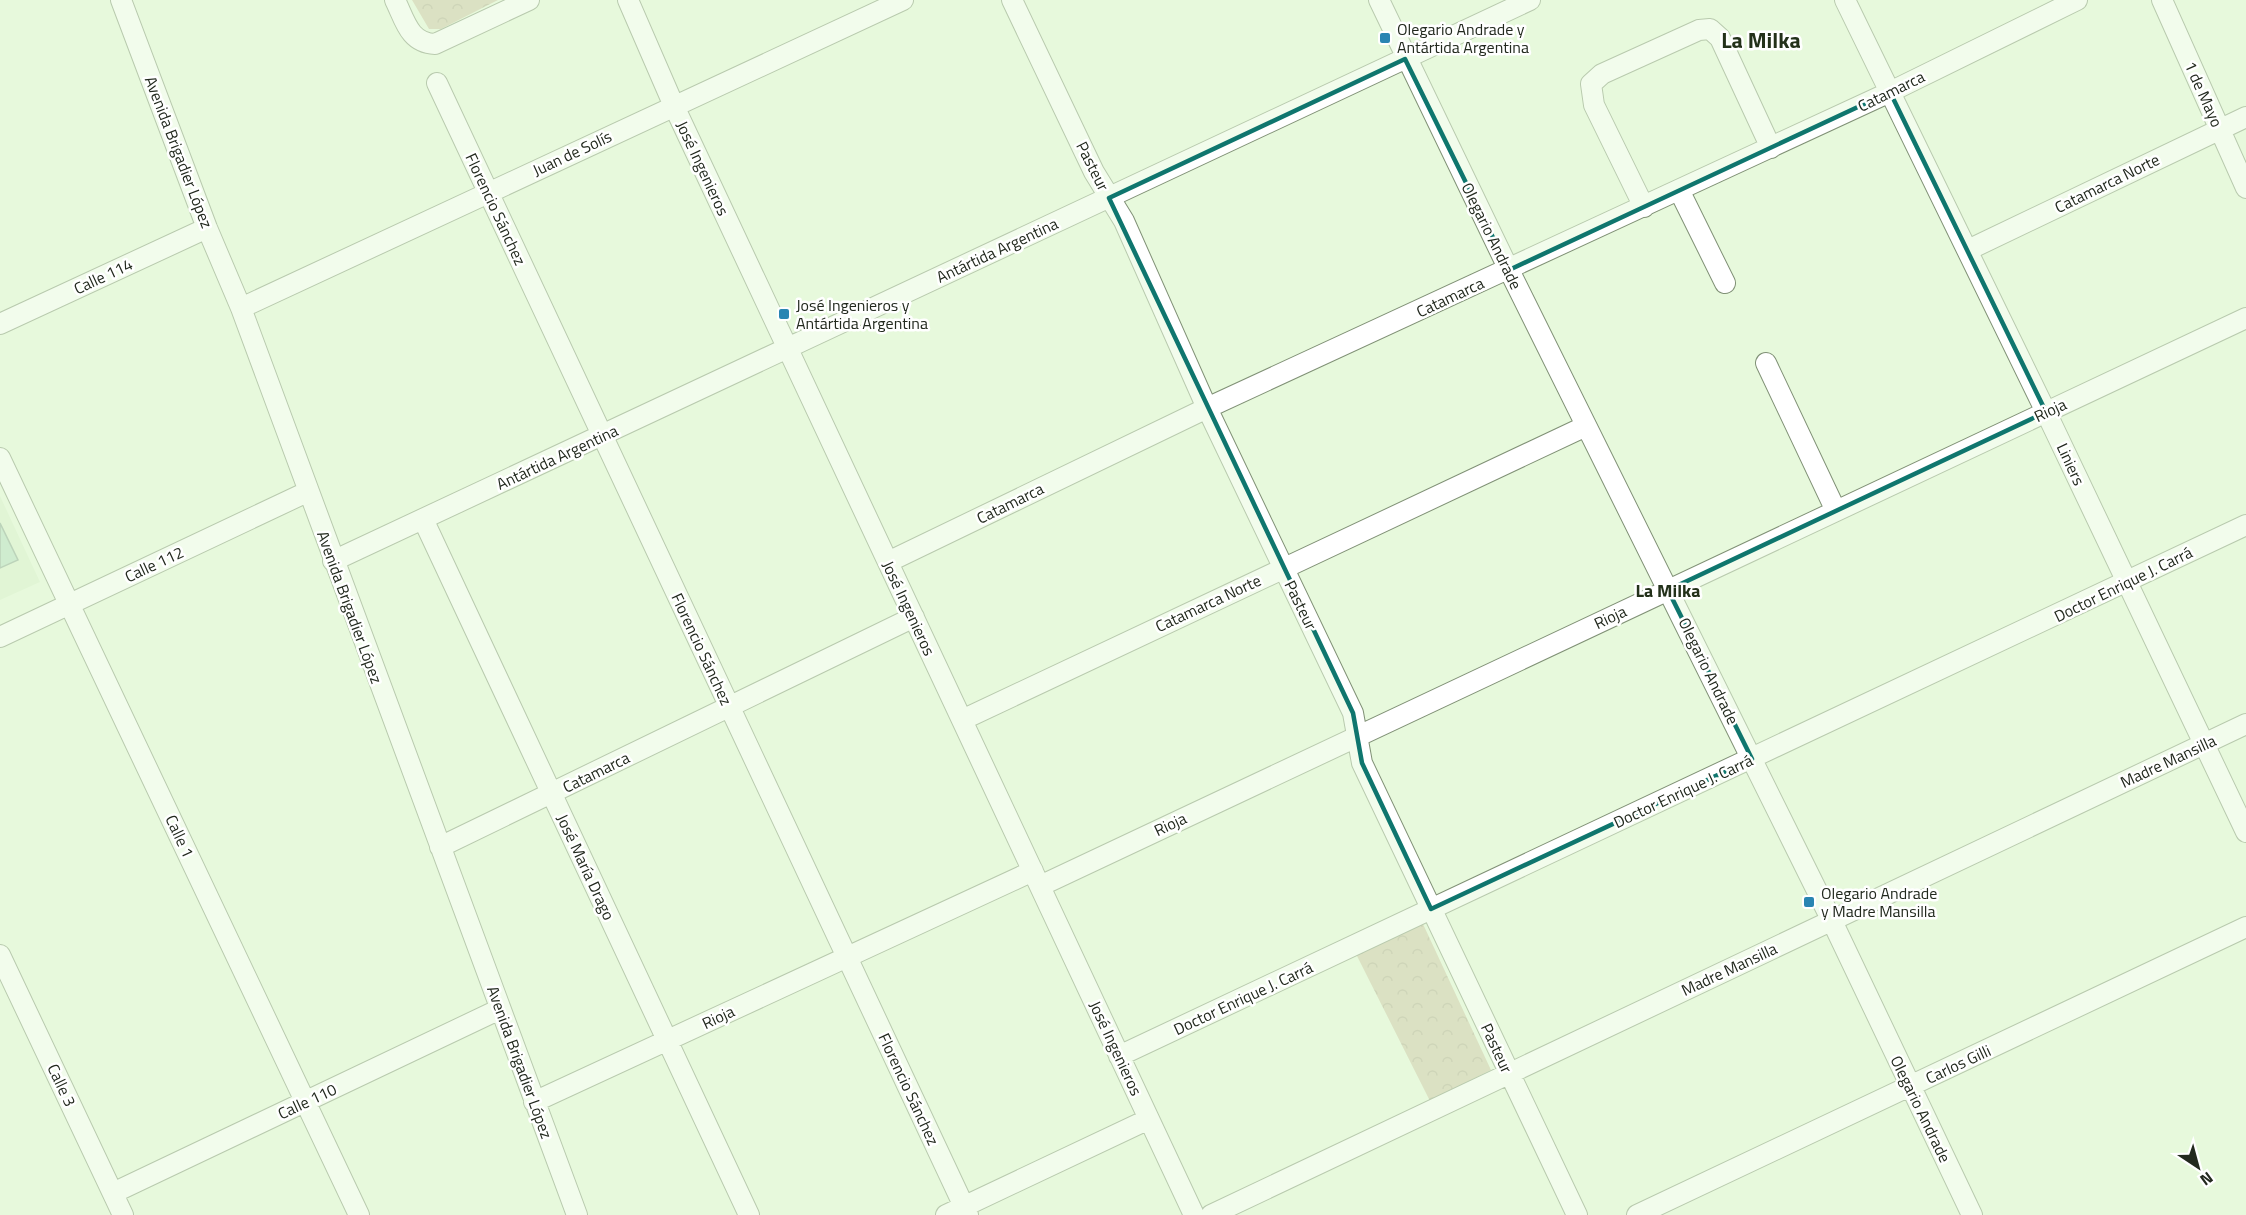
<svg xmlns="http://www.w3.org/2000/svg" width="2246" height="1215" font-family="'Titillium Web',sans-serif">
	<defs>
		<pattern id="park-crowns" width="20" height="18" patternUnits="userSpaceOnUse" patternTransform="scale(1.5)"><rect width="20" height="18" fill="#cdc4a4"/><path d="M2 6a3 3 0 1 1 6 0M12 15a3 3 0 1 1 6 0" fill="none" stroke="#b0a88d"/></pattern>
	</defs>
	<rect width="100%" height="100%" fill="#e7f9dc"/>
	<!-- built -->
	<path fill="#d9f0cc" d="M0,496L40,582L0,600Z"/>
	<!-- park -->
	<path fill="url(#park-crowns)" d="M412,0H498L441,29H429Z
		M1423,924L1491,1070L1430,1101L1356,954Z"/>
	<!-- building -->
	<path fill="#b2dbbe" stroke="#88a590" stroke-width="1.5" d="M0,523L18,560L0,568Z"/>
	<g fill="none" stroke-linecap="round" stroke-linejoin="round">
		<!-- minor casing -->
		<g stroke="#809176" stroke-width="22">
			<path id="minor" d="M121,0L207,228L241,308L577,1215
				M395,0C405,20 409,43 435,44L529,0
				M628,0L674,106L1194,1215
				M1012,0L1094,172L1124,221L1207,408L1353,713L1362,763L1577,1215
				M1379,0L1509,270L1832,921L1972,1215
				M1845,0L2046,412L2246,832
				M2162,0L2246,188
				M437,83L968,1215
				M1679,190L1725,283
				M1644,207L1594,105L1591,84L1602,74L1699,30L1710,29L1720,38L1771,148
				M1968,250L2246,117
				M241,308L903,0
				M0,324L207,228
				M1766,363L1836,511
				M0,458L359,1215
				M423,519L749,1215
				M333,561L1530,0
				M888,562L1207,408L1890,92L2077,0
				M0,637L307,492
				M962,720L1586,426
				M440,847L914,617
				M1040,886L2246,318
				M0,955L123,1215
				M1119,1056L2246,525
				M534,1102L1033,871
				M113,1193L500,1009
				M946,1215L1149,1119
				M1211,1215L2246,724
				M1637,1215L2246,927"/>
		</g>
		<!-- minor -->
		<use href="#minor" stroke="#fff" stroke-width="20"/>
	</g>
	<!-- marked area -->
	<path d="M0 0H2246V1215H0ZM1405,59L1509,270L1890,92L2046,412L1668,590L1752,759L1431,909L1362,763L1353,713L1109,198Z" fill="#e7f9dc" fill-opacity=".55" fill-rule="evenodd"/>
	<path fill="none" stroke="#0f766e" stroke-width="4.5" stroke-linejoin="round" d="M1405,59L1509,270L1890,92L2046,412L1668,590L1752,759L1431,909L1362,763L1353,713L1109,198Z"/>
	<!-- markers -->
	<g fill="#2985b2" stroke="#fff" stroke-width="2">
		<rect x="1379" y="32" width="12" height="12" rx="3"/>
		<rect x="778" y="308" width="12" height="12" rx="3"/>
		<rect x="1803" y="896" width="12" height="12" rx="3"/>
	</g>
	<g text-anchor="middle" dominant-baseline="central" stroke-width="5" stroke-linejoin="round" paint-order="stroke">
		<!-- poi labels -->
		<g font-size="16" fill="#22291e" stroke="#fff" text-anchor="start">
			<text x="1397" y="29">Olegario Andrade y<tspan x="1397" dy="18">Antártida Argentina</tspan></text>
			<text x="796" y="305">José Ingenieros y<tspan x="796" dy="18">Antártida Argentina</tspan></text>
			<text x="1821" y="893">Olegario Andrade<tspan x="1821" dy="18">y Madre Mansilla</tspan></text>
		</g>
		<!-- street labels -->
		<g font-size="16" fill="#22291e" stroke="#fff">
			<text transform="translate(1891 91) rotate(-26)">Catamarca</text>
			<text transform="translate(2204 94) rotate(66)">1 de Mayo</text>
			<text transform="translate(179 152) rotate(69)">Avenida Brigadier López</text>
			<text transform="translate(572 153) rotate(-25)">Juan de Solís</text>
			<text transform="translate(1093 166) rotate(63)">Pasteur</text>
			<text transform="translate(703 168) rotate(65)">José Ingenieros</text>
			<text transform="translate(2107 183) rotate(-26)">Catamarca Norte</text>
			<text transform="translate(496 209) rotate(65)">Florencio Sánchez</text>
			<text transform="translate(1492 236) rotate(64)">Olegario Andrade</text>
			<text transform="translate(997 250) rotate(-25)">Antártida Argentina</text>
			<text transform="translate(103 276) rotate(-25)">Calle 114</text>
			<text transform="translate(1450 297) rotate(-25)">Catamarca</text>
			<text transform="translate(2050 410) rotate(-25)">Rioja</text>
			<text transform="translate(557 457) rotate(-25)">Antártida Argentina</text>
			<text transform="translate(2071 464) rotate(65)">Liniers</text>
			<text transform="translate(1010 503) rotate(-26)">Catamarca</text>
			<text transform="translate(154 564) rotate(-25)">Calle 112</text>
			<text transform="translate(2123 584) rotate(-26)">Doctor Enrique J. Carrá</text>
			<text transform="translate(1208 603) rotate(-25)">Catamarca Norte</text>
			<text transform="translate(1301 605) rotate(64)">Pasteur</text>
			<text transform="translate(350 607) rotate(70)">Avenida Brigadier López</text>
			<text transform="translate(909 608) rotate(65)">José Ingenieros</text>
			<text transform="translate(1610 617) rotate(-25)">Rioja</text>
			<text transform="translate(702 649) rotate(65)">Florencio Sánchez</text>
			<text transform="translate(1709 671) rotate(64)">Olegario Andrade</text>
			<text transform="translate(2168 761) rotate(-25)">Madre Mansilla</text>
			<text transform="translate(596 772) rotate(-26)">Catamarca</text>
			<text transform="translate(1683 791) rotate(-25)">Doctor Enrique J. Carrá</text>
			<text transform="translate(1170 824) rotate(-25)">Rioja</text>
			<text transform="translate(180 836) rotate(65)">Calle 1</text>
			<text transform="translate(586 867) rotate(65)">José María Drago</text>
			<text transform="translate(1729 969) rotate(-25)">Madre Mansilla</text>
			<text transform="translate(1243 998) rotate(-25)">Doctor Enrique J. Carrá</text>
			<text transform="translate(718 1017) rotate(-25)">Rioja</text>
			<text transform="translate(1116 1048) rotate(65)">José Ingenieros</text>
			<text transform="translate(1497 1048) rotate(65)">Pasteur</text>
			<text transform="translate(520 1062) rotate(70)">Avenida Brigadier López</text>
			<text transform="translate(1958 1064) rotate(-25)">Carlos Gilli</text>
			<text transform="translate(62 1085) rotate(65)">Calle 3</text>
			<text transform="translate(909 1089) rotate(65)">Florencio Sánchez</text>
			<text transform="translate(307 1101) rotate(-25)">Calle 110</text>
			<text transform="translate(1921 1109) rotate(64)">Olegario Andrade</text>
		</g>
		<!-- neighbourhood labels -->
		<g font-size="18" font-weight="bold" fill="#23311a" stroke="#fff">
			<text x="1668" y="590">La Milka</text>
		</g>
		<!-- district labels -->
		<g font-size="22" font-weight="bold" fill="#23311a" stroke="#fff">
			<text x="1761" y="40">La Milka</text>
		</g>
	</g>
	<!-- north arrow -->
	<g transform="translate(2198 1167) rotate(144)" stroke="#ffffff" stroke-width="4.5" paint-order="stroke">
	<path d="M0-4.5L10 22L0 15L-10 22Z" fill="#22291e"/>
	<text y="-9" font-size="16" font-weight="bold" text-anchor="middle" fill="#22291e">N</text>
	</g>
</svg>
